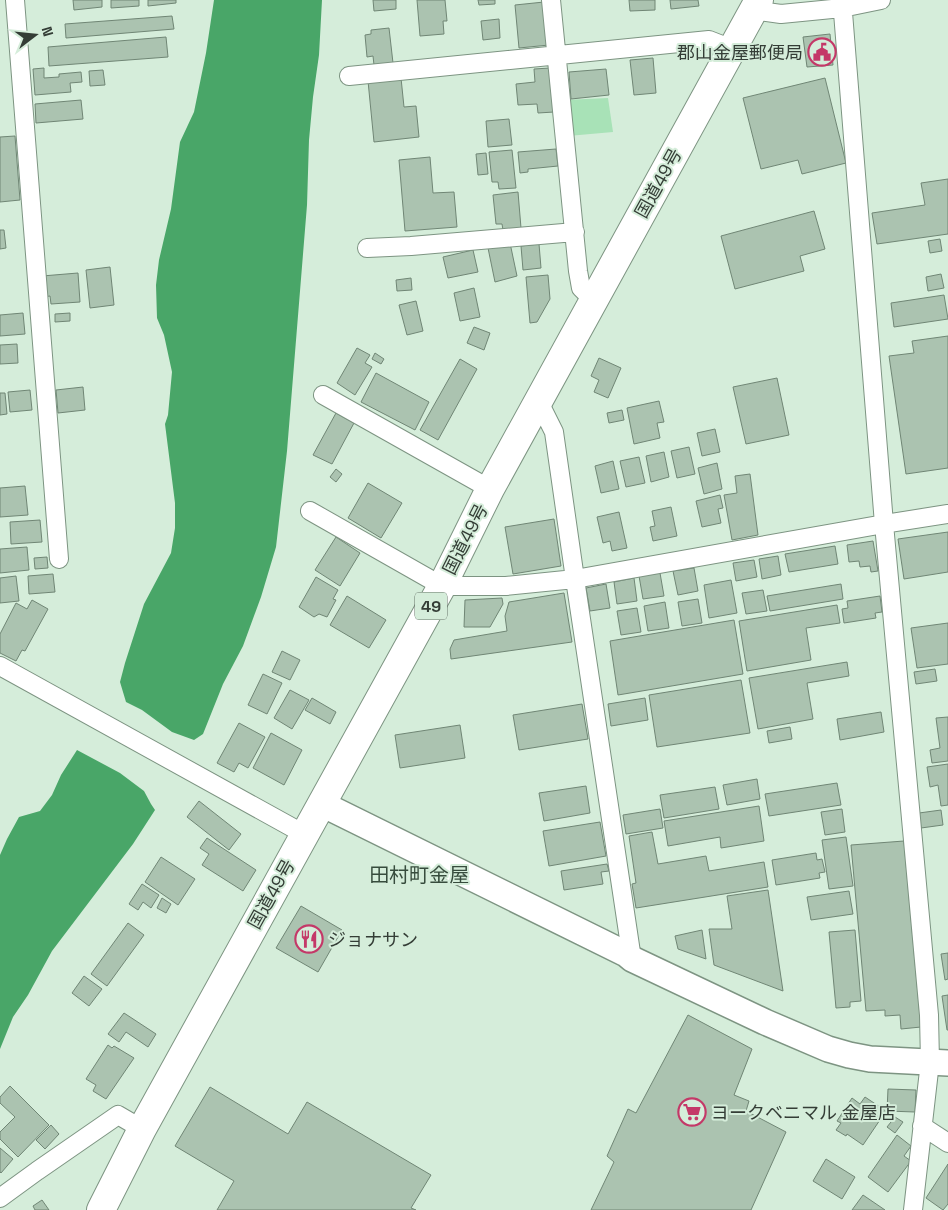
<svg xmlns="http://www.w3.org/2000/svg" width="948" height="1210" font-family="'Space Grotesk','Noto Sans JP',sans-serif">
	<rect width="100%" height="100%" fill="#d5edda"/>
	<!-- green -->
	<path fill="#a8e2b7" d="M608,98L613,132L568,136L564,100Z"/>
	<!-- water -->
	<path fill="#49a668" d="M214,0H322L319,55L313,97L309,140L307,205L287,451L276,547L261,597L243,646L223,684L203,734L194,740L172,732L142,710L126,702L120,682L125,663L144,604L171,553L175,528V503L165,424L168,415L172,372L164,335L157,318L156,285L159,260L171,209L180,142L194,112L206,53Z
		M77,750L120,773L144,791L151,804L155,810L133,844L52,951L28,995L13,1017L0,1049V855L7,839L19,817L40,811L52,795L61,775Z"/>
	<!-- building -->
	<path fill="#abc3b0" stroke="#708675" d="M73,0H102V7L74,10Z
		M111,0H139V6L111,8Z
		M148,0H176V3L148,6Z
		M373,0H396V9L374,11Z
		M417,0H445L447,21H443L444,34L420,36Z
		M478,0H495V4L479,5Z
		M629,0H655V10L630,11Z
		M670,0H698L699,6L671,9Z
		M544,2L549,45L519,48L515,5Z
		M172,16L174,29L66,38L65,24Z
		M499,19L500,38L483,40L481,21Z
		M389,28L393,63L374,65L373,56L367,57L365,35L371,34V30Z
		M830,34L833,65L807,67L803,37Z
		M166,37L168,57L49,66L48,47Z
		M653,58L656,93L634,95L630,60Z
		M44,68V78L59,77V74L81,72L82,82L70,83L71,92L35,95L33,69Z
		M550,68L554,112L538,113L537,104L518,105L516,84L535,82L534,69Z
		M606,69L609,95L571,99L569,72Z
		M103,70L105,85L90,86L89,71Z
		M401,78L404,107L416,106L419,137L374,142L368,81Z
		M825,78L846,163L802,174L798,160L761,169L743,98Z
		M81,100L83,119L36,123L35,104Z
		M509,119L512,145L488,147L486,121Z
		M15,136L20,200L0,202V137Z
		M556,149L558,166L528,169V172L520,173L518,152Z
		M512,150L516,188L499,189L498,182H492L489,152Z
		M486,153L488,174L478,175L476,154Z
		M430,157L433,193L454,192L457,227L405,231L399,160Z
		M948,179V234L877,244L872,213L925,205L921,183Z
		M518,192L521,228L503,230L502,224H496L493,195Z
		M814,211L825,249L800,256L804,271L735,289L721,236Z
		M0,230H4L6,248L0,249Z
		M940,239L942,251L930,253L928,241Z
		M510,243L517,276L495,282L488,248Z
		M539,244L541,268L523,270L521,246Z
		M473,250L478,272L448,278L443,257Z
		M110,267L114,305L90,308L86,270Z
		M78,273L80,302L51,304L50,296L43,297L42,276Z
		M941,274L944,288L928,291L926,277Z
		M548,275L550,299L537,322L530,323L526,277Z
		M411,278L412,290L397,291L396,280Z
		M474,288L480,317L460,321L454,293Z
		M944,295L948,319L894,327L891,303Z
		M416,301L423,331L407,335L399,305Z
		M23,313L25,334L0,336V315Z
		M70,313V321L55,322V314Z
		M474,327L490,333L484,350L467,343Z
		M948,336V468L906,474L889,356L914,353L912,341Z
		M17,344L18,363L0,364V345Z
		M357,348L370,355L365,363L372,367L355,395L337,383Z
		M375,353L384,359L381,364L372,359Z
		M599,358L621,368L608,398L594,392L599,380L591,376Z
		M460,359L477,369L438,440L420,430Z
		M376,373L429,402L415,430L361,402Z
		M777,378L789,435L746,444L733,387Z
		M83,387L85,410L58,413L56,390Z
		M30,390L32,410L10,412L8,392Z
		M0,393H5L7,414L0,415Z
		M659,401L664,422L657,423L660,438L634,444L627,408Z
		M622,410L624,420L609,423L607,413Z
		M336,413L354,423L332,464L313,455Z
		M715,429L720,452L702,456L697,433Z
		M689,447L695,474L677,478L671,451Z
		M664,452L669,477L651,482L646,456Z
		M639,457L645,483L626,487L620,461Z
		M613,461L619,489L601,493L595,466Z
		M717,463L722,489L704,494L698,468Z
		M336,469L342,474L336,482L330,477Z
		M750,474L758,535L732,540L724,495L737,493L735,476Z
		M368,483L402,503L381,538L348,518Z
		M25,486L28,515L0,517V488Z
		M720,495L723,508L718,509L721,523L702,527L696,501Z
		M671,507L677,536L653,541L650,527L655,526L652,511Z
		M619,512L627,548L612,551L610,541L603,543L597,517Z
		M554,519L561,566L513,574L505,527Z
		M40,520L42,542L11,544L10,522Z
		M948,532V572L904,579L898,539Z
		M336,537L360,553L340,586L315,570Z
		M873,541L878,571L871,572L870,566L860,567L859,561L849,562L847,545Z
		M835,546L838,564L789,572L785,554Z
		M27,547L29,570L0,573V549Z
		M778,556L781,575L762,579L759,559Z
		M47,557L48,568L35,569L34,558Z
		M754,560L757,577L736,581L733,563Z
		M694,568L698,591L678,595L673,571Z
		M660,573L664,596L643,599L639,576Z
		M53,574L55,592L29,594L28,576Z
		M16,576L19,601L0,603V578Z
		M316,577L338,590L333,599L336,600L327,617L319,614L314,617L299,607Z
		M634,578L637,601L617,604L614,582Z
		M731,580L737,613L709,618L704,585Z
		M606,584L610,608L590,611L586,588Z
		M841,584L843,599L770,611L767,596Z
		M763,590L767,611L746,614L742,593Z
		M564,593L572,642L451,659L450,649L454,640L507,631L505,616L509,602Z
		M347,596L386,620L369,648L330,625Z
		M880,596L882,612L875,613L876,618L844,623L842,609L848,608L847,601Z
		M502,598L503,604L490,627H464L465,600Z
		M698,599L702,623L682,626L678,602Z
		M32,600L48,609L25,651L22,650L16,661L0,653V634L16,603L27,609Z
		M665,602L669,628L648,631L644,606Z
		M837,605L840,623L806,628L811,660L747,671L739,621Z
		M637,608L641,632L621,635L617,611Z
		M734,620L743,674L618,695L610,641Z
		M948,623V664L917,668L911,628Z
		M282,651L300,660L290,680L272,672Z
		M847,662L849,676L807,683L813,719L758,729L749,678Z
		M935,669L937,681L916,684L914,672Z
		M263,674L282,683L267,714L248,705Z
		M741,680L750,733L657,747L649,695Z
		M290,690L309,700L292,729L274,718Z
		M312,698L336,712L330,724L305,710Z
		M645,698L648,720L611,726L608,704Z
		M582,704L588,739L519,750L513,715Z
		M881,712L884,732L840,740L837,719Z
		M948,717V761L932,763L930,750L940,748L936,718Z
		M239,723L265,737L248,768L239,763L234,772L217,763Z
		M460,725L465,758L400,768L395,735Z
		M790,727L792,739L769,743L767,731Z
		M271,733L302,750L284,785L253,768Z
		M948,764V805L941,806L938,785L930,787L927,767Z
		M757,779L760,799L727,805L723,785Z
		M837,783L841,805L769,816L765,794Z
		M586,786L590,813L544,821L539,793Z
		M715,787L719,809L664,818L660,795Z
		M199,801L241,834L229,850L187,817Z
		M759,806L764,841L721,848L720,837L668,846L664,821Z
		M660,809L663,828L626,834L623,815Z
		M842,809L845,832L825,835L821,812Z
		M941,810L943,825L921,828L919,813Z
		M600,822L606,856L549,866L543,831Z
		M652,832L658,864L706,856L709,871L764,862L768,887L636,908L632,884L636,883L629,836Z
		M846,837L853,886L829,889L822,840Z
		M207,838L256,870L243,891L202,865L209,854L200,848Z
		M904,841L921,1027L901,1029L900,1015L885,1016V1010L866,1011L851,845Z
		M816,853L817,860L822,859L825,872L819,873L820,878L776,885L772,860Z
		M161,857L195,879L178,905L145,882Z
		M607,864L609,871L601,872L603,884L564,890L561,871Z
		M142,884L159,895L151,908L143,902L138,910L129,904Z
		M768,890L783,991L714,965L709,929H732L727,896Z
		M849,891L853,914L811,920L807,897Z
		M162,898L171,904L166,913L157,908Z
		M301,906L342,930L318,972L276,948Z
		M128,923L144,935L107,986L91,974Z
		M702,930L706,959L678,949L675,936Z
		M855,930L861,1001L850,1002V1007L836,1008L829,932Z
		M948,953V979L945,980L941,954Z
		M84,976L102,989L89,1006L72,993Z
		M948,995V1030H947L942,996Z
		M124,1013L156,1034L148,1047L126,1032L119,1042L108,1034Z
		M688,1015L752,1049L734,1095L749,1101L746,1111L786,1132L751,1210H591L614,1162L607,1156L628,1109L636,1113Z
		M108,1045L112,1048L114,1046L134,1058L106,1099L93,1091L96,1085L86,1079Z
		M10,1086L49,1125L18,1157L0,1139V1132L15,1117L0,1103V1097Z
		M210,1087L288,1134L307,1102L431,1175L411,1208L416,1210H217L234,1181L175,1146Z
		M888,1089L916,1090L915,1112L887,1111Z
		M865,1097L886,1111L863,1145L847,1134L846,1136L836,1130L841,1123L837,1121L852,1098L860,1104Z
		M895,1117L903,1122L895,1133L887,1127Z
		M51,1125L59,1134L45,1149L36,1140Z
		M897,1135L911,1146L904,1156L911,1161L888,1192L868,1177Z
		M0,1148L13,1159L1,1173L0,1172Z
		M826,1159L855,1177L842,1199L813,1181Z
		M948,1164V1204L943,1210L926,1198Z
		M863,1195L885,1210H852Z
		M42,1200L49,1210H35L33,1206Z"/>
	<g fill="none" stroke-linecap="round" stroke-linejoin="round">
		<!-- street casing -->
		<g stroke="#7d9482" stroke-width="20">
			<path id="street" d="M15,0L59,559
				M551,0L578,271L581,288L593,300
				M842,0L884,524L929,1015L930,1062L913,1210
				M753,10L781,14L842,8L881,0
				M349,76L709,40L732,49
				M367,248L411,246L575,232
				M323,395L490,489
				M539,402L554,432L575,579L632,959
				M310,511L442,586H506L575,579L884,524L948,514
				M0,666L304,834
				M922,1126L948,1143
				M0,1198L37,1171L118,1115L142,1129"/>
		</g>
		<!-- secondary casing -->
		<g stroke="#7d9482" stroke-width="28">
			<path id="secondary" d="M322,804L626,954L632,959L765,1022L828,1049L849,1055L870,1059L948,1063"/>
		</g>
		<!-- highway casing -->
		<g stroke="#7d9482" stroke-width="30">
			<path id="highway" d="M101,1210L142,1129L442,586L490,489L759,0"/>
		</g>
		<!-- street -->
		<use href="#street" stroke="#fff" stroke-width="18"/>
		<!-- secondary -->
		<use href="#secondary" stroke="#fff" stroke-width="25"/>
		<!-- highway -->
		<use href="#highway" stroke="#fff" stroke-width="28"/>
	</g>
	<!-- icons -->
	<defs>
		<g id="civic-ring" transform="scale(1.4375)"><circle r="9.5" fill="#d5edda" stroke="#c43868" stroke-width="1.5"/><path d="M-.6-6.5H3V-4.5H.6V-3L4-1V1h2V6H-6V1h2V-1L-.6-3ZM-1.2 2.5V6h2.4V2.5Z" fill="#c43868"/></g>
		<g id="restaurant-ring" transform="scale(1.4375)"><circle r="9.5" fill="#d5edda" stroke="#c43868" stroke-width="1.5"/><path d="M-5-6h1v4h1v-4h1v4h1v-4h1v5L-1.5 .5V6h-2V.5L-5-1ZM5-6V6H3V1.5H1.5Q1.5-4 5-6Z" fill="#c43868"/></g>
		<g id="supermarket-ring" transform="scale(1.4375)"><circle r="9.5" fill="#d5edda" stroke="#c43868" stroke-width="1.5"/><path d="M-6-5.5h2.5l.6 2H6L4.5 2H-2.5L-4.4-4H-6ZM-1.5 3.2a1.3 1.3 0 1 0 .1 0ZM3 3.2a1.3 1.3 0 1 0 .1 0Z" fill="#c43868"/></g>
	</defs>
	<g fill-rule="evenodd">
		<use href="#civic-ring" x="822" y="52"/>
		<use href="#restaurant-ring" x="309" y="939"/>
		<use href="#supermarket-ring" x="692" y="1112"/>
	</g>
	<g text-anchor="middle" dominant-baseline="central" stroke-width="4" stroke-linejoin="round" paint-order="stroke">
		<!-- shield labels -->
		<rect fill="#d5edda" stroke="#647267" stroke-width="1" x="415" y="592.5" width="32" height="27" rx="4"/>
		<g font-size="16" font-weight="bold" fill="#343d36">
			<text x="431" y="606">49</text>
		</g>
		<!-- poi labels -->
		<g font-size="18" fill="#343d36" stroke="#d5edda" text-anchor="start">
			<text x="803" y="52" text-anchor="end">郡山金屋郵便局</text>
			<text x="328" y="939">ジョナサン</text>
			<text x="711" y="1112">ヨークベニマル 金屋店</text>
		</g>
		<!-- street labels -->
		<g font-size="18" fill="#343d36" stroke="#d5edda">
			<text transform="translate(658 183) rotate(-61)">国道49号</text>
			<text transform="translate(465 539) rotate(-63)">国道49号</text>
			<text transform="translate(271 894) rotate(-61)">国道49号</text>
		</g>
		<!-- quarter labels -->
		<g font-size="20" fill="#374c3d" stroke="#d5edda">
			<text x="419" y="875">田村町金屋</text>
		</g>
	</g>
	<!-- north arrow -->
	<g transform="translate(35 35) rotate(74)" stroke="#d5edda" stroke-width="4" paint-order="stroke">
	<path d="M0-4L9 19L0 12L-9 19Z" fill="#343d36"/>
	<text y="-8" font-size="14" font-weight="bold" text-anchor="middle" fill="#343d36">N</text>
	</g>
</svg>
